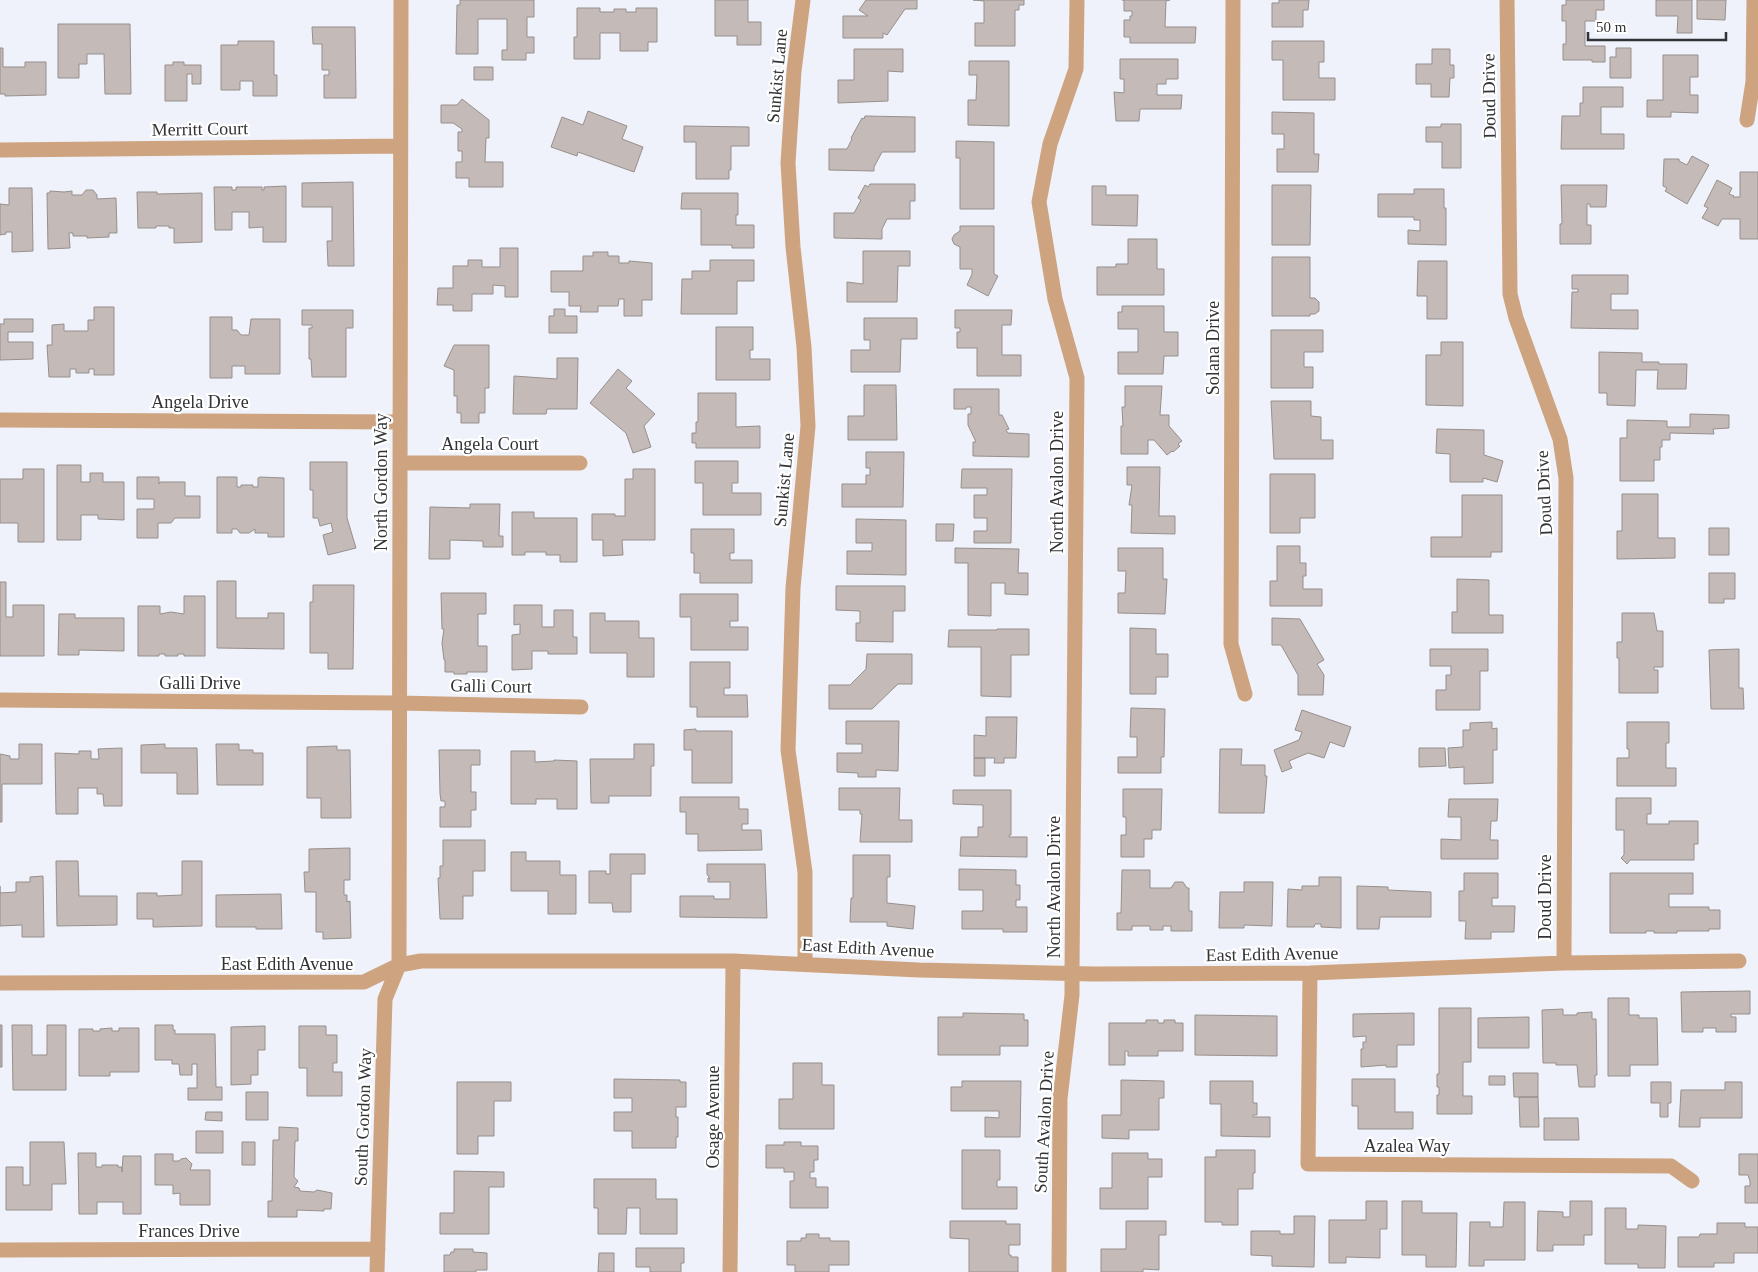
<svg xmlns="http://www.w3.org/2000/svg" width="1758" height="1272" font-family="'Times New Roman',serif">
	<rect width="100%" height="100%" fill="#eff2fa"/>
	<!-- building -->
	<path fill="#c4bbb8" stroke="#978f8c" d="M460,0H534V17H527V37H534V53H526V60H502V50H507V19H478V54H456L457,5H460Z
		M715,0H748V22H761V45H737V36H715Z
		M866,0H917V9H905L887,35L883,33V38H843V16H868L859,10Z
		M973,0H1024V5H1019V10H1015V46H975V23H984V1Z
		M1122,0H1170L1166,1L1165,27H1196L1195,43H1130V37H1124V20H1130V16H1132V11H1124V0Z
		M1279,0H1309L1308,10H1303V27H1272V3H1279Z
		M1566,0H1604V10H1596V21H1585V46H1605V62H1592V60H1563V44H1566V21H1562V5H1566Z
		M1656,0H1692V33H1677L1678,16H1656Z
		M1697,0H1726L1725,20L1697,19Z
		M577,8H600V12H614V9H626V12H636V8H657V42H648V51H620V33H600V59H574V37H577Z
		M58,24H130L131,94H105L104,54H87V64H79V78H58Z
		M312,27H355L356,98H324V75H329V70H322V44H313Z
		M238,41H274V75H277V96H253V81H240V90H221V45H238Z
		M1272,41H1324V62H1319V78H1335V100H1283V60H1272Z
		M0,48H3V67H25V62H46V95L5,96V94H0Z
		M1616,48H1631V78H1610V57H1616Z
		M854,49H903V72L888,71V101L838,103V80H854Z
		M1432,49H1450V65H1454V78H1450L1449,97H1431V84H1416V64H1432Z
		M1663,55H1698V77H1690V95H1698V113L1671,112V117H1647V100H1663Z
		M1120,59H1178V79H1166V84H1157V95H1182L1181,109H1140L1139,121H1116L1114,92L1124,93V79H1120Z
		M969,61H1009V126L968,125V100H976L977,75H969Z
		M173,62H184V65H201V84H192V74H187V101H165V65H173Z
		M474,67H493V80H474Z
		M1583,87H1623V107H1601V134H1624V149H1561L1562,116H1580V103H1583Z
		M462,99L489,120V138H486L485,162H503V187H469V178H456V162H462V151H458V132H462V129L453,123H441V105H457Z
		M588,111L627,126L622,139L643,147L634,172L578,152L577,156L551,147L562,117L583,125Z
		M1272,112L1314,113V154H1319L1318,172H1277V149H1284V134H1272Z
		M865,116L915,117V152H882L874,167V171L829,170V149H847L852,139L851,138L862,118L864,119Z
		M1441,124H1461V168H1442V142H1426V127H1441Z
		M684,126L749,127V146H731V170H729V179H696V142H684Z
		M956,141L994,142V209H960V158H956Z
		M1692,156L1709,165L1687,204L1665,191L1667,188L1663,186L1664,159H1679V161L1687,165Z
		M1740,172H1758V239H1740V219H1722L1718,226L1702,218L1708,208L1704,206L1717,180L1732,188L1729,194L1734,196L1733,197H1740Z
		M353,182L354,266H328L327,241H332V207H302V183Z
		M870,184H915V201H910V219H887L882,229V239L834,238V213H854L861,200L858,198L865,185L868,187Z
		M1272,185H1311L1310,245H1272Z
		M1561,185H1607L1606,207H1590V204H1587V225H1591V244H1560V224H1562Z
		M286,186V242H263V227L249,228V212H232V230H215L214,187H232V190H236V187H262V190H264V187Z
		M1092,186H1106V195H1138L1137,226L1092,225Z
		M9,188H32L33,251L12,252V232H6V234L0,235V204L9,205Z
		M1414,189H1444V208H1446V245L1408,244V230L1420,231V220H1414V217H1378V194H1414Z
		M86,190H93L97,195V199L116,198L117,233H109V237L87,238V236H73V233H69L70,248L48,249L47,193H50V191L64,192L72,191V195H82Z
		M137,192H157V194L202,193V242L174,243V228H169V226H156V228H138Z
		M682,193H738V215H736V225H754V248H732V245H701V209H681Z
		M960,226H994V274L998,276L988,296L967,285L972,274V269H960V247L954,244L952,239L954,235L960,231Z
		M1128,239H1157V269H1164V295H1097V267H1116V264H1128Z
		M500,248H518V297H505V286L493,285V294H472V311H453V305H437L438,288H453V266H468V260H482V267H500Z
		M863,251H910V266H898L897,302H847V282L863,284Z
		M593,252H608V256H619V263H629V261L652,263V300H642V316H624V299H619L618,306H598V312H580L581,306H569V292H551V271H583V256H593Z
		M1272,257H1310V298H1315L1319,302V311L1315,314H1310V316H1272Z
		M710,260H754V281H737V314H681L682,279H692V271H710Z
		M1418,261H1447V319H1427V296H1417Z
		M1572,275H1628V294H1611V310H1638V329L1571,328L1572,292H1578V289H1572Z
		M1122,306H1164V332H1178V356H1164L1163,374H1118V352H1138V329H1118V312H1122Z
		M94,307H114V375H94V369H89V373H76V369H70V377H49L47,345H52V325L64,324V331H88V320H94Z
		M554,309H565V316H577V333H549V316H554Z
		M302,310H353V328H346V377H312L311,359H309V328H312V325H302Z
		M955,310H1012L1011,325H1002V355H1021V376H977V348H957V332H960V328H955Z
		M210,317H232V330H237L241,335H249L251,319H280V374H245V366H232V378H210Z
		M864,318H917V339H901L900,372H851V350H870V340H864Z
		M4,319H33V332H8V342H33V359L0,360V324H4Z
		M716,327H753V350H750V359H770V380H716Z
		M1271,330H1323V352H1304V367H1313V388H1271Z
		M1441,342H1463V406L1426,405V355H1441Z
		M454,345H489V388H485V413H479V423H461V413H457V396H454V370L444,366Z
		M1599,352L1642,353V362H1659V364H1687L1686,389H1657L1658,370H1636L1635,406L1607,405V393H1599Z
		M557,358H578L577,409H547L546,414H513L514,376L557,379Z
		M618,369L632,381L626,388L655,414L644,426L651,447L633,453L626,433L590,403Z
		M864,385H896L897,440H848V416H864Z
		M1125,386H1162L1160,415H1169V426L1182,441L1178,444L1180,446L1173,452L1172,451L1167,455L1154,440H1148V454H1121V426H1123L1122,407H1125Z
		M954,389H999V415H1002L1009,429L1006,430L1008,433L1029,434V457L973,456V442H976L968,425V414H971V407H966V409H954Z
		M698,393H736V427L760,426V448H696V443H692V433H696V422H698Z
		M1271,401H1311V416L1321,417V440H1333V459H1274Z
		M1690,414L1729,415V428L1713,429L1714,434L1670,433V440H1662V447H1660V460H1654V481H1620V438H1627V420L1667,421V427H1690Z
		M1437,429L1484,430V455L1503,461L1497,482L1483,478V482H1450V454L1436,453Z
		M866,452H904L903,507H842V484H866V475H870V468H866Z
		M695,461H738V483H732V493H761V515H703V483H695Z
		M310,462H347V518L356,548L328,555L323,535L333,532L331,523L320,526L318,518H313V490H310Z
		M57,465H81V482H90V473H103V482H124V520L98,519V515H81V540H57Z
		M1127,467H1160L1159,516H1175V534L1131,533L1132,505H1129L1132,485H1127Z
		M23,469H44V542H18V523H0V479H23Z
		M633,469H655V540H622L623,555L603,556V540H592V514H615V516H625V479H633Z
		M962,469H1012L1011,543H974V531H987V518H974V495H987V488H961Z
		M1270,474H1315V518H1300V533H1270Z
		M137,477H159V484L160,482H185V496H200V518H175L171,523H158V538H137V509H154V499H137Z
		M217,477H237V487H241V485H253V487H258V478L260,477L284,478V537H268V533H255V529L249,533H240L237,529H232V533H217Z
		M1622,494H1658V538H1675V558L1617,559V531H1622Z
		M1462,495H1502V552H1491V557H1431V537H1462Z
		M470,504H500L499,536H503V547H483V541L450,540V559H429L430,507L470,508Z
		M512,512H534V518H577V562H560V555H546V552H525V555H512Z
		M856,519L906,520V575L847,574V551H872V543H856Z
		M936,524H954L953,541H936Z
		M1709,528H1729V555H1709Z
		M691,529H734V553H730V560H752V583H700V573H694V553H691Z
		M1277,546H1300V563H1306V576H1303V589H1322V606H1270V581H1277Z
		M955,548L1019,549L1018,573H1028V595L1005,594V583H991V616L968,615V563H955Z
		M1118,548H1163V579H1167L1165,614L1118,613V593H1125L1126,571H1118Z
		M1709,573H1735V599H1724V603H1709Z
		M1457,579L1489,580V615H1503V633H1452V612H1457Z
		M217,581H236V618H268V613H284V649L217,648Z
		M0,582H6V617H13V605H44V656H0Z
		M313,585H354L353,669H328V653H310V602H313Z
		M836,586H905V611H893V642L856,641V623H860V611L836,610Z
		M441,593H486V614H478V646H487V672H467V674H454V672H445V660H444L442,643L444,629H442Z
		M680,594H738V621H730V627H748V650H691V617H680Z
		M184,596H205V656H184V654H178V656H165V654H159V656H138V606H160V614L171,612L184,614Z
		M514,605H542V627H554V610H573V637H577V654H548V651H532V669L512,670V635L520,634V624L514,625Z
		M590,613H605V621H639V638H654V677H627V653H590Z
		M1622,613H1654L1657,631H1663V667H1654V670H1658V693H1619V658H1617V642H1622Z
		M59,614H75V618H124V651L79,650V655H58Z
		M1272,618L1300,619L1324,660L1317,664L1324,675L1323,695H1298V675L1281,645H1272Z
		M1130,628L1156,629V654H1168V677H1156V694H1130Z
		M997,629H1029V655H1011V697L981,696V647H948L949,630H997Z
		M1430,649H1488V671H1480V710H1436V690H1446V675H1451V666H1430Z
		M1739,649V688H1743L1744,709H1711L1709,650Z
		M867,654H912V684H898L872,709H829V685H850L866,669Z
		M690,662H730V688H724V695H747L748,717H697V707H690Z
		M1131,708L1165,709L1164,757H1161V773H1118V757H1137V737H1130Z
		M1302,710L1351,727L1344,747L1330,742L1324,758L1308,753L1289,761L1292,768L1282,772L1274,750L1299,740L1302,732L1295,730Z
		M986,717H1017L1016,758H1004V763H994L995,758H974V735L986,736Z
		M846,721H899L898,771L876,770V777H858V773L837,772V753H862V744H846Z
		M1492,722V729L1497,728V750H1493V783L1464,784V767L1449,768L1448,748L1463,747V730H1470V723Z
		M1627,722H1669V743H1666V768H1676V786H1617V758H1629V749H1627Z
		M696,729V731H732V783H692V750H684V730Z
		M19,744H42V784H2V822H0V754L10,756V759H19Z
		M165,744V748H197L198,794H177V773H141V745Z
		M216,744H239V750H253V753H263V785H217Z
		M634,744H654V766H651V796H609V803H591L590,759H634Z
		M337,746V750H350L351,818H321V798H307V747Z
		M122,748V806H104L103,794H97V788H78V814H56L55,753L79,754V751H91V759H99L98,749Z
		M1419,748H1445L1446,766L1419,767Z
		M1220,749H1242L1241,765H1265V776H1267L1264,813H1219Z
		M439,750H480V765H471V792H476V810H471V827H440V807H445V801H441L440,794Z
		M511,751H535V762L554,761V760L577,761V809H557V799H536V804H511Z
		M974,758H985V776H974Z
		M839,788H900L899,820H912V842H860L862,814H860V810H839Z
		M1123,789H1162L1161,830H1152V839H1144V857H1121V835H1126V817H1123Z
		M953,790H1011V835H1009V837H1027V857L960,856L961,837H978V827H983V805L953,804Z
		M680,797H739V809H748V824H742V830H761L762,850L698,851V834H686V812H680Z
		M1616,798H1651V814H1647V824H1669V821H1698V844H1694V860H1630L1627,864L1621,858L1624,855V830H1616Z
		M1449,799H1498L1497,821H1491L1490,840H1498V859H1441V839L1461,840V817H1448Z
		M443,840H485V871H473V896H463V919H440L438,878H440V866H443Z
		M350,848V880H344V895H347V902L350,901L351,938L323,939V932H316V892H305L304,872H309V849Z
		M511,852H526V861H560V875H576V914H548V891H511Z
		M610,854H645V874H631V912H613L612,903H589V871H606V874H610Z
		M853,855H890V877H887V903L915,906L913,929L887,926V922H850L851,898H853Z
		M56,861H78L79,896H117V925L57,926Z
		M182,861H202V926L153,927V919H137V893H157V896L182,895Z
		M707,864H765L767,918L680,917V896H714V899H730V882H708V878L710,879L707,874Z
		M959,869L1016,870V885H1020V900H1016V907H1027V932H1003V929H962V911H983V890H959Z
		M1122,870H1150V888H1171L1175,882H1183L1187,888H1189V911H1192V931H1171V926H1163V930H1150V926H1132V930H1117V913H1121Z
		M1464,873H1498V898H1492V906H1515L1514,932H1491V939H1465L1466,921H1459V891H1464Z
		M1610,873H1693V894H1669V907H1709V910H1720V929H1709V931H1677V933H1654V931H1646V933H1610Z
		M43,876L44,937H22V925L0,926V886V893L16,892V882H30V877Z
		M1319,877H1341V928L1321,927V924H1315L1314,927H1287L1288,889L1302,890V886H1319Z
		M1244,882H1273L1272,926L1244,925V928H1219L1220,892H1244Z
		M1357,886L1388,887V890L1431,892V917H1380L1379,929H1357Z
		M281,894L282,929H256V927H216V895Z
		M1750,991V1014H1731V1017H1736V1032H1716V1028H1703V1032H1682L1681,992Z
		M1608,998H1629V1015H1639V1018H1657L1658,1065H1630V1076H1608Z
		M1439,1008H1471V1062H1463V1096H1472V1114H1437V1095H1439V1087H1437V1074H1439Z
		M1563,1009V1015H1577V1013L1592,1012V1019H1596L1597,1075H1595V1087H1579L1577,1065H1556V1063H1543L1542,1010Z
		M963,1013L1024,1014V1020H1028V1046H1000V1055H938V1017H963Z
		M1414,1013V1045H1397V1067H1386V1065L1361,1067V1049H1363V1042H1366V1036L1353,1037V1014Z
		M1195,1015L1277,1016V1056L1195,1055Z
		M1529,1017V1048H1478V1018Z
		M1146,1020H1158V1023H1164V1020H1175V1023H1183V1051H1158V1056H1128V1051H1125V1065H1109V1023H1146Z
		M0,1025H2V1067H0Z
		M12,1025H32V1055H47V1025H66V1090H13Z
		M155,1025H173V1030H175V1034H215L216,1087H222V1100H188V1088H197V1064H192V1075H180L179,1064H172V1060H155Z
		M265,1026V1050H258V1075H251V1084L231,1085V1027Z
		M299,1026H326V1035H337V1063H333V1072H342V1096H307V1068H299Z
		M112,1028V1031H119V1028H139V1072H110V1076H79V1029H93V1031H100V1029Z
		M793,1063H822V1085H834V1129H779V1099H793Z
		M1513,1073H1538V1097H1514Z
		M1489,1076H1505V1085H1489Z
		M614,1079L680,1080V1082H686V1107H676V1117H678V1137H676V1148H632V1131H614V1112H632V1098H614Z
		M1352,1079H1395V1112H1413V1129H1358V1106H1352Z
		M1121,1080L1164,1081V1098H1159V1130H1129V1139L1102,1138V1115H1121Z
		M962,1081H1021L1020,1137H985V1117L999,1118V1111H951V1087H962Z
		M1210,1081H1253V1103H1257V1115H1253V1117H1270V1137L1221,1136V1104H1210Z
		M457,1082H511V1101H494V1136H478V1154H457Z
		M1651,1082H1671V1103H1668V1117H1660V1103H1651Z
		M1725,1082H1742V1118H1700V1127H1679L1681,1090H1725Z
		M246,1092H268V1120H246Z
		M1519,1097H1538L1539,1127H1520Z
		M206,1112H222V1121L205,1120Z
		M1544,1118H1578L1579,1140H1544Z
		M279,1127L298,1128V1141H295L294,1177L298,1181L294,1187L299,1188L300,1191L314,1192L317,1190L332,1193L331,1209H324V1211L297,1210V1217H268V1201H272L273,1140H279Z
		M196,1131H223V1153H196Z
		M30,1142H64L66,1184H52V1210H6V1167H23V1185H30Z
		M242,1142H255V1165H242Z
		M784,1142H801V1146H818V1160H814V1172H810V1178H816V1187H828V1208H790V1181H794V1172H784V1168H766V1145H784Z
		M962,1150H1000V1180H997V1187H1017V1209H962Z
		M1216,1150H1255V1173H1253V1189H1238V1225H1222V1222H1205V1157H1216Z
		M78,1153H96V1167H102V1165H118V1167H122V1172L123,1156H141V1214H123V1202H97V1214H79Z
		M1112,1153H1148V1159H1162V1177H1148V1209H1100V1188H1112Z
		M155,1154H173V1161H179L181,1159L186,1158L192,1164L190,1170H210V1205H180V1193L173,1194V1185H155Z
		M1739,1154H1758V1203H1745V1186H1750V1181L1748,1175H1739Z
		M454,1171L504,1172V1187H489V1234H440V1213H454Z
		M594,1179H656V1199H677V1234H640V1208H627L626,1234H598V1208H594Z
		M1366,1201H1387V1229H1380V1258L1346,1257V1263H1329V1220H1366Z
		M1402,1201H1422V1213H1457L1456,1267H1426V1255H1402Z
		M1570,1201H1592V1235H1584V1245H1553V1251H1537L1538,1211L1563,1212V1217H1570Z
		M1504,1202H1525V1260H1484V1266H1469L1470,1222H1490V1227H1503Z
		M1605,1208H1626V1229H1638V1225L1666,1226L1665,1268H1638V1264H1605Z
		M1294,1216H1315L1314,1267L1272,1266V1256L1251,1255V1231H1280V1234H1294Z
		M950,1221H1006V1224H1020V1245H1009V1255H1011V1257H1018V1272H969V1239L950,1238Z
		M1126,1221H1166V1235H1159V1270L1143,1269V1272H1101V1249H1126Z
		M1717,1223H1745V1227H1758V1253H1734V1263H1714V1267H1678V1237H1699L1700,1234H1717Z
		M806,1234H819V1238H830V1241H849V1265H829V1272H795V1265H787V1241H801V1238H806Z
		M636,1248H684V1263H681V1272H650V1267H636Z
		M454,1249H473V1252L487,1253V1270H476V1272H444V1255H450L451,1252H454Z
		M599,1253H614V1272H598Z"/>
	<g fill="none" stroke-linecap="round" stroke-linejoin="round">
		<!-- minor -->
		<path stroke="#cea480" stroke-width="15" d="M803,0L794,71L788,163L793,247L804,347L808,426L793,588L788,750L805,872V964
			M1233,0L1231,644L1245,694
			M1507,0L1510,294L1516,318L1560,439L1566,478L1564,963
			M1747,120L1753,82L1754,0
			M0,150L400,146
			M0,420L400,422
			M400,463H580
			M0,700L399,703L581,707
			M1310,973L1308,1164L1671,1166L1692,1181
			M0,983L364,982L399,965L421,961H733L919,970L1093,974L1310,973L1564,963L1739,961
			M0,1250L378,1249
			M377,1272L385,999L399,965L401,0
			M730,1272L733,961
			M1059,1272L1060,1099L1072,995V973L1077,378L1055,299L1039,202L1050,144L1076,69L1077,0"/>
	</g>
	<g text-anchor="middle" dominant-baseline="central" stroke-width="4.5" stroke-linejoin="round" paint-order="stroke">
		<!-- street labels -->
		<g font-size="18" fill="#323336" stroke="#fff">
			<text transform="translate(777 76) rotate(-85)">Sunkist Lane</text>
			<text transform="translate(1489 96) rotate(-91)">Doud Drive</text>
			<text transform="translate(200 129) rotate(-1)">Merritt Court</text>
			<text transform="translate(1213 348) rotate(-90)">Solana Drive</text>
			<text x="200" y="402">Angela Drive</text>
			<text x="490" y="444">Angela Court</text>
			<text transform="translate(784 480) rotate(-85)">Sunkist Lane</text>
			<text transform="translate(381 482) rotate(-90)">North Gordon Way</text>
			<text transform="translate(1057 482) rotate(-90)">North Avalon Drive</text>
			<text transform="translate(1544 493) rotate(-93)">Doud Drive</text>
			<text x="200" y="683">Galli Drive</text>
			<text transform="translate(491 686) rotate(1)">Galli Court</text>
			<text transform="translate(1054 887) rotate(-90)">North Avalon Drive</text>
			<text transform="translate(1545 897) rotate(-90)">Doud Drive</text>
			<text transform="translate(868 948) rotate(3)">East Edith Avenue</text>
			<text transform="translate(1272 954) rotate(-1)">East Edith Avenue</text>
			<text x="287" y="964">East Edith Avenue</text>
			<text transform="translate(363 1117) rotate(-88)">South Gordon Way</text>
			<text transform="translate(713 1117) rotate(-90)">Osage Avenue</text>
			<text transform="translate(1044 1122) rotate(-87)">South Avalon Drive</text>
			<text x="1407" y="1146">Azalea Way</text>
			<text x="189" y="1231">Frances Drive</text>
		</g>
	</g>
	<!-- scale -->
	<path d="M1588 32v8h138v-8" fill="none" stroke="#323336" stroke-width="2.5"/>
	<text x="1596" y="32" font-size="15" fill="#323336" stroke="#ffffff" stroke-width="4" paint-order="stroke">50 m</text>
</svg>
